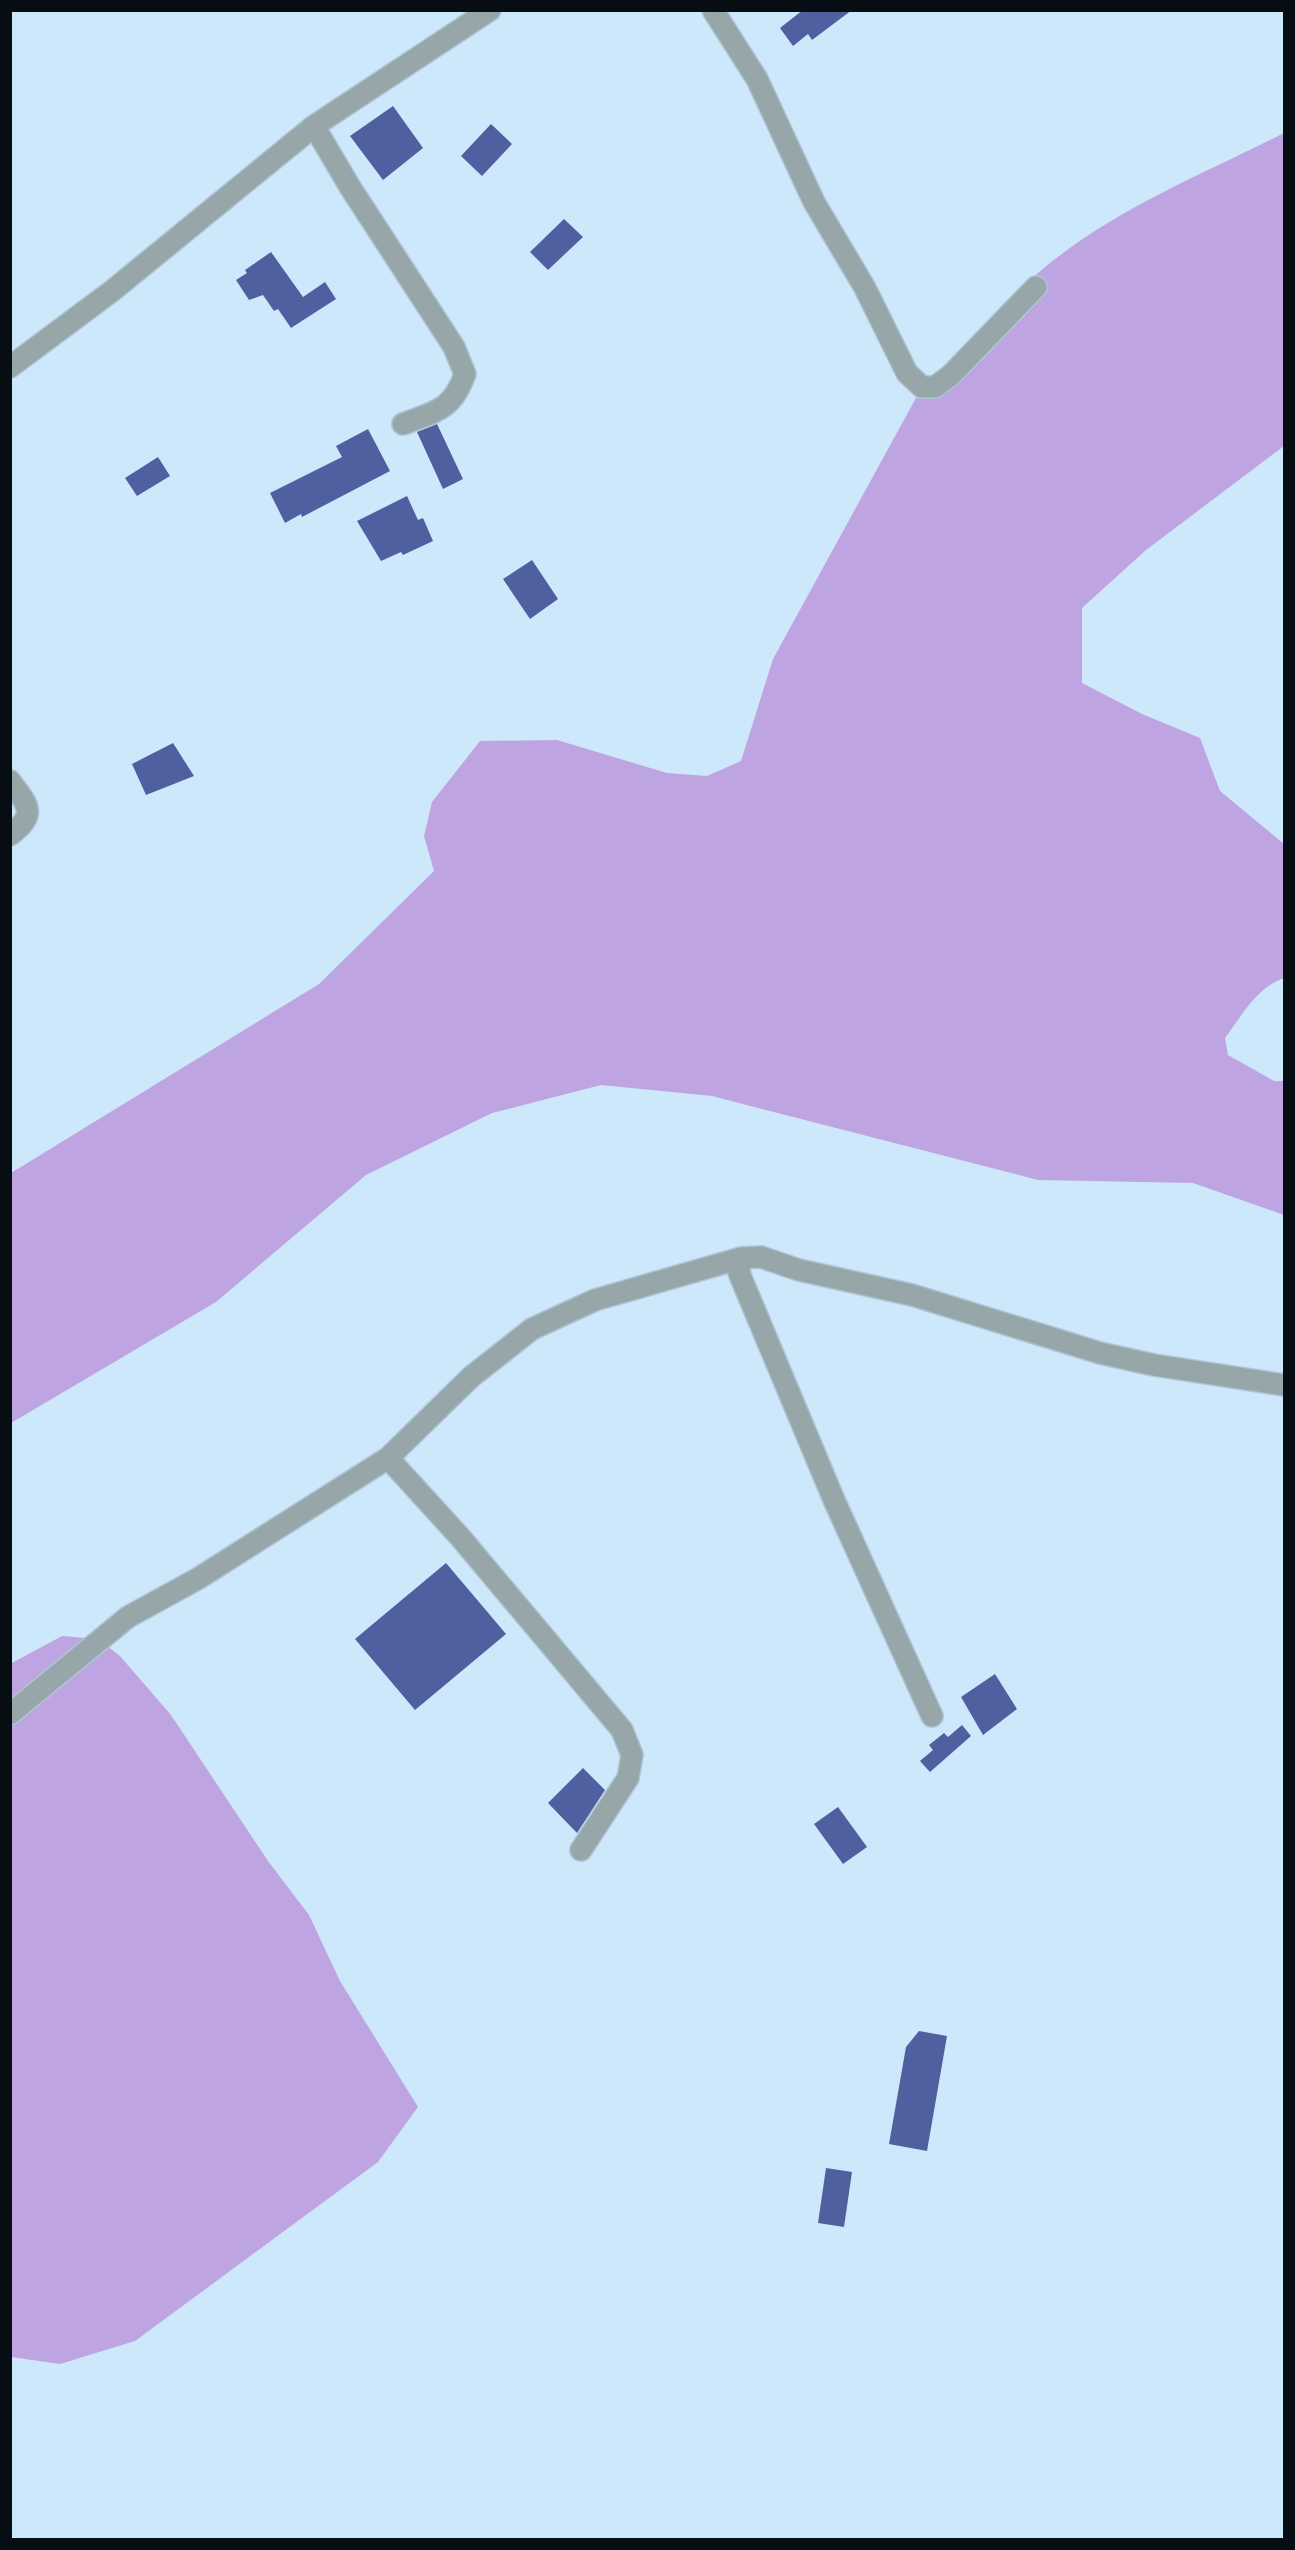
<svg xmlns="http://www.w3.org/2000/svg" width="1295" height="2550" font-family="Cabin,sans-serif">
	<rect width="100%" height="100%" fill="#cee8fb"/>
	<!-- green -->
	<path fill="#bea4e1" d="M1284,133V446L1146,550L1082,608V683L1142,714L1200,738L1220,791L1284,844V978C1256,988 1243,1014 1225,1038L1228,1055L1274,1081H1284V1215L1193,1183L1038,1180L712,1096L601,1085L492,1113L366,1175L216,1302L11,1423V1173L319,984L434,871L424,836L432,802L480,741L557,740L667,773L707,776L741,761L773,659L922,387H935C972,346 1006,297 1050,263C1120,207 1205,173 1284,133Z
		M62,1636L98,1639L120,1656L171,1715L268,1861L309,1915L340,1981L418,2107L378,2162L135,2341L60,2364L11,2357L10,1664Z"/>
	<!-- building -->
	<path fill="#4f5f9f" d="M803,10H852L812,40L808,34L793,46L780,28Z
		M393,106L423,148L383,180L350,136Z
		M491,124L512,144L482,176L461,156Z
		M564,219L583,237L548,270L530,252Z
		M271,252L303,297L325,282L336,299L291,328L278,309L274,311L263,295L249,300L236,280L247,273L245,270Z
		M437,424L463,479L443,489L417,432Z
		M368,429L390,471L302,517L301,514L285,523L270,493L342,457L336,446Z
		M158,457L170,476L137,496L125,478Z
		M407,496L418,520L423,518L433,541L403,555L401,552L381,561L357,521Z
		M532,560L558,599L530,619L503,579Z
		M173,743L194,776L146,795L132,764Z
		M446,1563L506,1634L415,1710L355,1639Z
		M995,1674L1017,1709L983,1735L961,1697Z
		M962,1725L971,1736L930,1772L920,1761L933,1750L929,1745L944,1733L948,1737Z
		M583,1768L605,1790L577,1833L548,1803Z
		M838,1807L867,1847L843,1864L814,1824Z
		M919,2031L947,2036L927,2151L889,2144L906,2047Z
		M826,2168L852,2172L844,2227L818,2223Z"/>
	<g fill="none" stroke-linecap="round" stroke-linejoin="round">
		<!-- street casing -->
		<g stroke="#aec5d6" stroke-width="24">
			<path id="street" d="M713,10L757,79L814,202L865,288L907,373L922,387H935L951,375L1036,287
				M314,126L350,187L454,347L465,374C452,410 437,411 403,424
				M10,367L112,291L314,126L490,10
				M10,781C28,805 38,814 10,835
				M741,1258L739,1273L834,1500L932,1716
				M388,1458L460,1537L622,1730L632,1755L628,1778L581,1850
				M10,1714L128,1617L199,1578L388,1458L471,1377L532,1329L595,1300L741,1258L761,1257L799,1270L912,1295L1100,1353L1154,1365L1284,1385"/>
		</g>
		<!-- street -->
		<use href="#street" stroke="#97a6a9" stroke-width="21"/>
	</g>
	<!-- border -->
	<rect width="1295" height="2550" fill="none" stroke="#060e14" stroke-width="24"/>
</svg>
